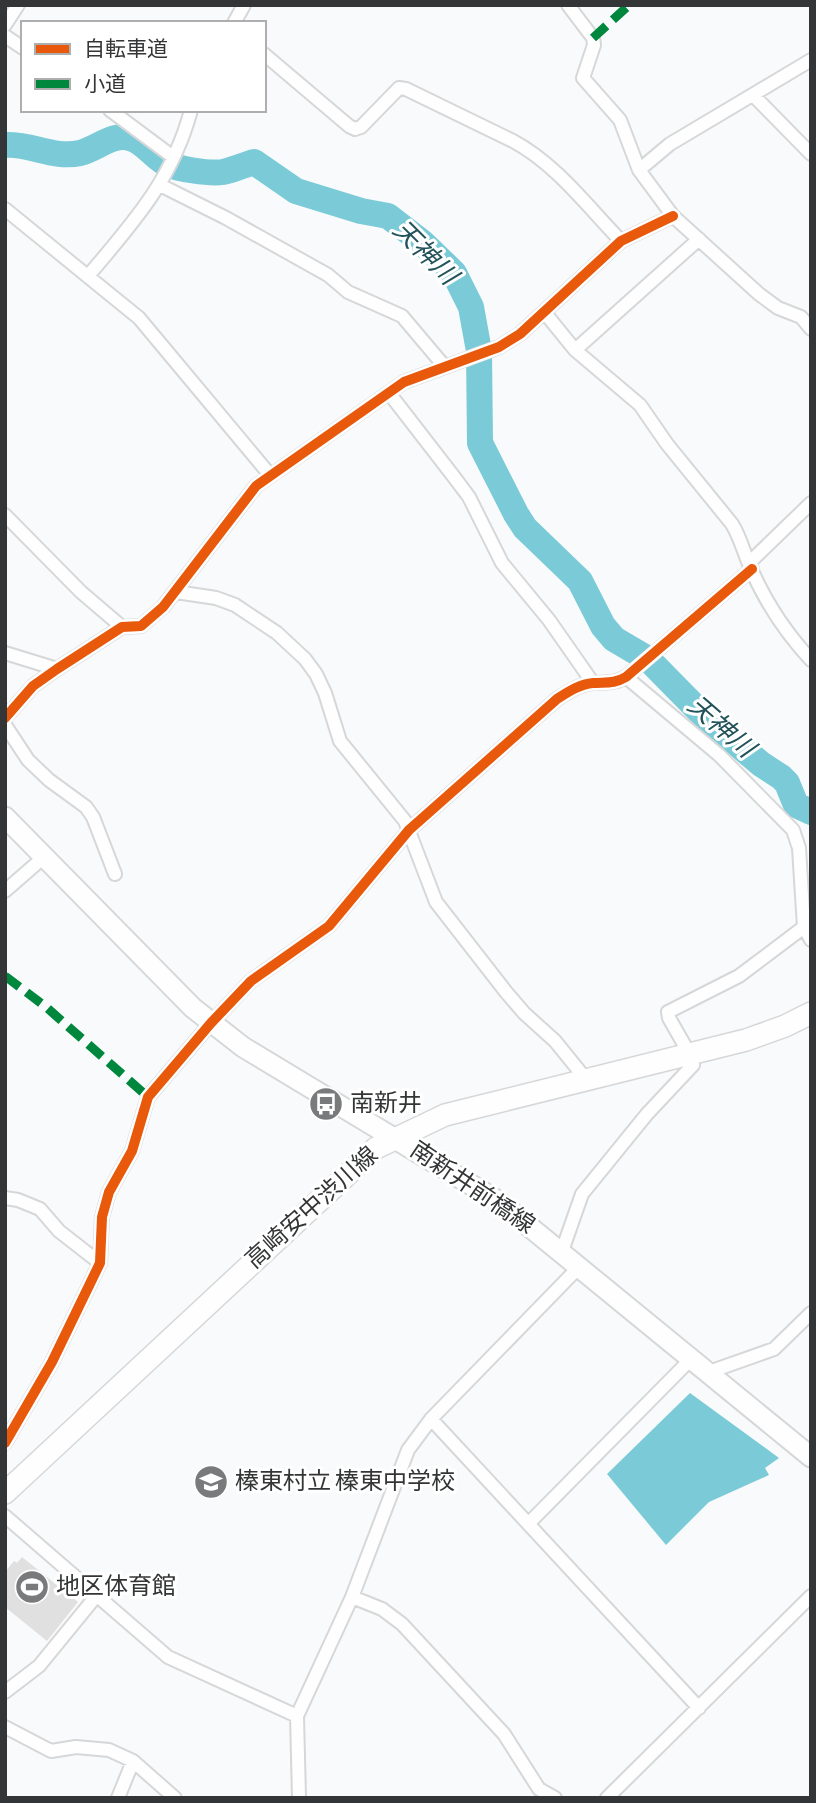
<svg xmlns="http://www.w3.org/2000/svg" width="816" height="1803" font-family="'Alegreya Sans','Noto Sans JP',sans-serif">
	<rect width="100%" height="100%" fill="#f9fafb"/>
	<!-- water -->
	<path fill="#7acbd7" d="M690,1393L779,1458L765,1468L769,1475L709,1502L666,1545L607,1474Z"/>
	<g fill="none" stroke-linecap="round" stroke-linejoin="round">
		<!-- river -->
		<path stroke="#7acbd7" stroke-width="26" d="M5,145C30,143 54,159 80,153C97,149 112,133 130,138C143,141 153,156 165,163C177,169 209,174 223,172C233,170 244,165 254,162L296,191L361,211L388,216L423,243L454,273L471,307L479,351L480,443L516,514L525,528L580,581L603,626L614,639L648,659L705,717L761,764L781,777L787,783L796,805L811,812"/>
	</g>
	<!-- building -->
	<path fill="#e0e0e0" d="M22,1557L78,1602L47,1641L5,1607V1572L14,1561L17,1563Z"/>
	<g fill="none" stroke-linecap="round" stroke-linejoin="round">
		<!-- minor casing -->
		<g stroke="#d6d7d8" stroke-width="16">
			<path id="minor" d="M568,5L593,38L594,45L583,78L620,120L639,170L673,216L759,294L778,308L801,317L811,329
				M234,23L244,5
				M5,25L18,5
				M5,36L23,48
				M264,54L349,126L355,129L361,127L399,88L406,89L513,141C556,164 587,206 621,241
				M753,95L811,154
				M110,110L173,157
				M639,170L670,144L811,60
				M160,185L226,218L328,275L348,292L402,316L445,367
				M5,209L139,318L270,475
				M88,276C132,224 173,179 191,110
				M545,313L575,350L640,405L667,444L732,524C740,537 743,550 749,564C764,600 784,631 811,660
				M575,350L699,239
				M389,393L454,477L469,497L502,563L549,620L593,683
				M5,515L81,592L122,627
				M749,563L811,503
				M176,592L216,598L235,605L277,633L305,659L316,674L325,693L340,741L405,821L436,902L506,992L524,1013L555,1041L585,1078
				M5,653L57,669
				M626,677L719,755L793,830L799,848L804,927L811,940
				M5,718L33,686L57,669L122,627L141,626L163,607L256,486L404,382L499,347L520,334L621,241L673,216
				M5,725L28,760L49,780L86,807L93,817L115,874
				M5,891L44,857
				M5,1198L18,1200L40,1209L59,1231L100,1263
				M562,1251L582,1194L647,1114L693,1065L689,1053L669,1018L668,1012L739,976L804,927
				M709,1372L774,1349L811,1313
				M431,1419L699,1708
				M5,1443L52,1362L100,1263L102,1217L109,1192L132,1151L148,1097L211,1023L251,981L329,926L409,830L557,699C568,692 580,684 593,683C606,682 614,684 626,677L752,569
				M5,1516L168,1657L297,1716
				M528,1524L692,1358
				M352,1597L382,1609L402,1624L504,1734L539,1789L555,1798
				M5,1692L39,1666L97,1595
				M5,1727L51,1751L76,1747L109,1750L133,1761L175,1798
				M118,1798L133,1761
				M299,1798L297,1716L352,1597L408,1450L431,1419L580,1266
				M607,1798L811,1596"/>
		</g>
		<!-- secondary casing -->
		<g stroke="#d6d7d8" stroke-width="23">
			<path id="secondary" d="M5,817L193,1008L243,1047L498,1201L811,1457"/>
		</g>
		<!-- primary casing -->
		<g stroke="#d6d7d8" stroke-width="24">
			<path id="primary" d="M5,1493L376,1148L445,1115L746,1040L785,1026L811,1013"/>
		</g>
		<!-- minor -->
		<use href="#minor" stroke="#fefefe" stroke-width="12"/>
		<!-- secondary -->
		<use href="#secondary" stroke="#fefefe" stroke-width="19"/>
		<!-- primary -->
		<use href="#primary" stroke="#fefefe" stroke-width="21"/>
		<!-- quiet -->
		<path stroke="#00873e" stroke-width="9" stroke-dasharray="18 9" stroke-linecap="butt" d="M593,38L629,5
			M5,976L46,1007L148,1097"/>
		<!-- cycleway casing -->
		<g stroke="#fff" stroke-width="15">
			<path id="cycleway" d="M5,718L33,686L57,669L122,627L141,626L163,607L256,486L404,382L499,347L520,334L621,241L673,216
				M5,1443L52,1362L100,1263L102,1217L109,1192L132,1151L148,1097L211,1023L251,981L329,926L409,830L557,699C568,692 580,684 593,683C606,682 614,684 626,677L752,569"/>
		</g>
		<!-- cycleway -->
		<use href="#cycleway" stroke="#e8590c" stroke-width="10"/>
	</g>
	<!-- icons -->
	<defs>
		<g id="bus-disc" transform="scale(1.75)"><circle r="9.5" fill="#797a7b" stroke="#fff"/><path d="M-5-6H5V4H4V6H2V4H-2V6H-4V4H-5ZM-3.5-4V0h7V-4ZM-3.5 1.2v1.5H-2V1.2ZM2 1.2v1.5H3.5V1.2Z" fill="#fff"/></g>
		<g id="school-disc" transform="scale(1.75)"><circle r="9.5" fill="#797a7b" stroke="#fff"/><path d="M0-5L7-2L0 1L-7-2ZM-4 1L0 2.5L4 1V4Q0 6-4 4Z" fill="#fff"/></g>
		<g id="stadium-disc" transform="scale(1.75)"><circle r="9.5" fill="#797a7b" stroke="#fff"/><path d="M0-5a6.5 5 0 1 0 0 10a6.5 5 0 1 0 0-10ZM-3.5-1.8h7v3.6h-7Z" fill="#fff"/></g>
	</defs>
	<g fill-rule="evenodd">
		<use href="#bus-disc" x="326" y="1104"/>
		<use href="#school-disc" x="211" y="1482"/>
		<use href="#stadium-disc" x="32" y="1587"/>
	</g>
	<g text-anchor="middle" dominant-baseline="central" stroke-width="6" stroke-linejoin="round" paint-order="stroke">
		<!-- poi labels -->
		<g font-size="24" fill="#343536" stroke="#fff" text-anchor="start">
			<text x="350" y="1104">南新井</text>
			<text x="235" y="1482">榛東村立 榛東中学校</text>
			<text x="56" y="1587">地区体育館</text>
		</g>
		<!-- street labels -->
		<g font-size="24" fill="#343536" stroke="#fff">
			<text transform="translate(472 1188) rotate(34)">南新井前橋線</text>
			<text transform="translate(312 1208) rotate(-42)">高崎安中渋川線</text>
		</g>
		<!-- water labels -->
		<g font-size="26" font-style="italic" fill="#22525a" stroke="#fff">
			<text transform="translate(425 253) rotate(45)">天神川</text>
			<text transform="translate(721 727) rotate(41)">天神川</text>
		</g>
	</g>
	<!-- border -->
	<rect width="816" height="1803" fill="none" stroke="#343536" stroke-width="14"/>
	<!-- legend -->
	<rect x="21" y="21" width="245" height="91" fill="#ffffff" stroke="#aeaeaf" stroke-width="2"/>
	<rect x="35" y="44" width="35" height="10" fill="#e8590c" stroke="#aeaeaf" stroke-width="2"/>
	<text x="84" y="56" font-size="21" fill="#343536">自転車道</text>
	<rect x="35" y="79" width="35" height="10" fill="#00873e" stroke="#aeaeaf" stroke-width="2"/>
	<text x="84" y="91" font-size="21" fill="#343536">小道</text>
</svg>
